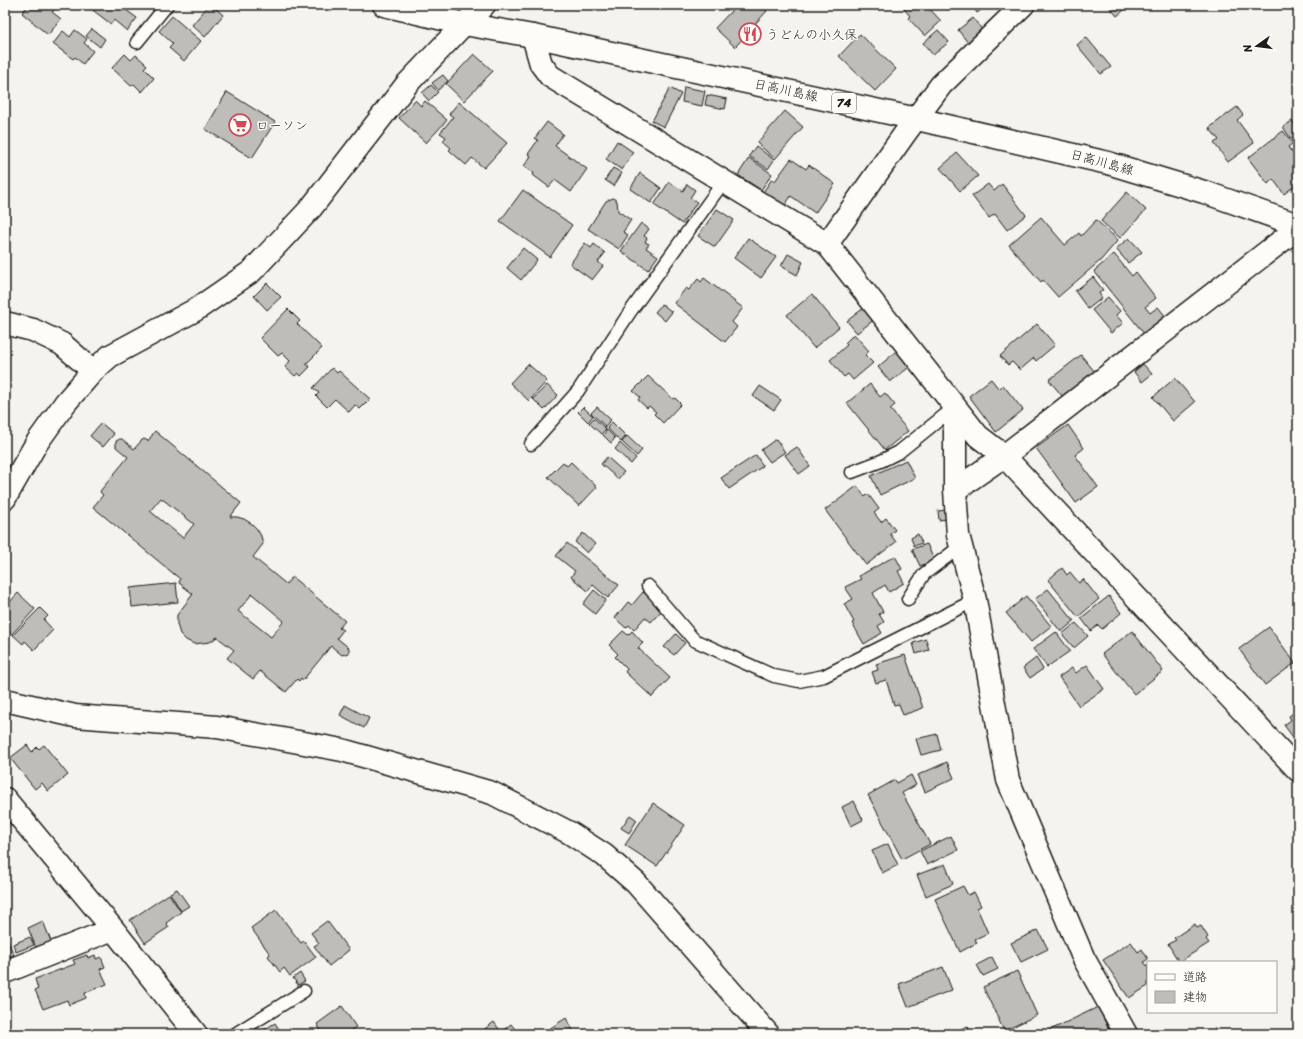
<svg xmlns="http://www.w3.org/2000/svg" width="1303" height="1039" font-family="Sriracha,'Klee One',sans-serif">
	<rect width="100%" height="100%" fill="#f4f3ee"/>
	<filter id="ink" filterUnits="userSpaceOnUse"><feTurbulence type="fractalNoise" baseFrequency=".025" numOctaves="2"/><feDisplacementMap in="SourceGraphic" scale="8" xChannelSelector="R" yChannelSelector="G"/><feConvolveMatrix kernelMatrix="1 2 1 2 8 2 1 2 1" color-interpolation-filters="sRGB"/></filter>
	<g filter="url(#ink)">
		<!-- building -->
		<path fill="#bebdba" stroke="#1c1c1c" fill-rule="evenodd" d="M28,5H36L38,7L39,5H50L55,9L52,12L61,19L48,35L22,13Z
			M93,5H128L129,6L126,10L137,18L127,31L114,20L111,24L90,8Z
			M209,5H212L223,15L205,37L192,25Z
			M737,5H760L767,11L752,27L756,31L748,39L745,36L735,47L715,28Z
			M908,5H926L941,21L925,36L908,18L910,16L904,9Z
			M972,5H988L977,13Z
			M1108,5H1130L1117,16Z
			M172,16L201,41L184,61L169,48L173,44L159,31Z
			M973,18L984,32L969,44L958,30Z
			M92,29L105,39L100,47L86,36Z
			M75,30L87,39L84,43L93,51L83,64L75,57L73,59L53,44L63,31L70,37Z
			M938,30L949,42L933,55L923,43Z
			M860,34L896,69L875,91L839,56Z
			M1086,37L1111,67L1101,74L1077,45Z
			M125,54L131,60L136,55L147,65L144,68L154,78L142,92L134,84L131,86L112,68Z
			M474,54L493,71L464,101L446,84Z
			M443,75L448,81L438,90L432,83Z
			M431,85L438,92L429,101L422,93Z
			M684,87L705,91L702,106L682,102Z
			M670,88L681,94L664,127L652,121Z
			M227,92L275,122L252,158L205,129Z
			M707,95L727,99L725,109L705,105Z
			M415,100L421,106L425,101L447,120L426,143L399,118Z
			M459,102L507,143L484,168L472,158L466,165L449,150L451,148L443,141L446,137L440,133L453,117L449,114Z
			M1237,107L1243,115L1237,120L1254,143L1228,162L1214,143L1219,140L1209,128Z
			M785,111L803,127L775,159L757,143Z
			M1292,121L1298,129V134L1291,139L1283,127Z
			M547,122L563,134L555,146L587,169L571,192L555,180L549,187L533,175L534,173L524,166L531,156L528,154L538,140L535,138Z
			M1283,131L1293,143L1288,147L1296,158L1298,156V183L1284,194L1273,179L1268,184L1248,158Z
			M617,141L633,152L622,170L606,159Z
			M756,146L774,160L768,169L749,156Z
			M957,153L978,176L960,191L940,168Z
			M749,158L772,174L761,190L738,175Z
			M791,159L806,169L809,165L835,184L815,213L791,196L784,207L763,192L772,179L775,181Z
			M613,168L622,173L614,186L605,180Z
			M640,173L661,188L651,203L630,189Z
			M669,182L683,191L687,184L695,190L690,198L697,202L682,224L654,205Z
			M988,184L994,191L1002,184L1026,215L1007,230L995,214L989,218L972,196Z
			M523,190L572,225L550,257L500,221Z
			M1127,192L1146,210L1120,238L1101,221Z
			M613,198L617,201L618,211L631,220L623,232L628,235L619,249L588,229L606,201Z
			M717,209L734,220L715,247L698,236Z
			M1041,217L1065,245L1079,233L1081,236L1096,220L1118,240L1101,260L1058,297L1043,280L1041,282L1009,245Z
			M641,223L649,229L644,236L647,238L645,242L649,244L646,248L658,256L648,270L621,251Z
			M748,238L776,257L761,278L734,258Z
			M1129,238L1142,252L1128,263L1116,249Z
			M585,243L591,248L594,244L605,253L598,262L603,266L592,280L570,264Z
			M523,248L537,260L521,280L507,268Z
			M788,254L803,262L797,275L781,266Z
			M1114,254L1132,276L1136,272L1156,298L1145,307L1150,313L1158,307L1167,318L1145,335L1094,271Z
			M1093,277L1103,290L1099,293L1102,298L1088,309L1075,291Z
			M704,278L743,308L732,322L737,327L725,342L674,303L686,288L689,290L698,279L701,282Z
			M267,283L281,297L267,310L254,296Z
			M812,294L839,327L814,348L787,315Z
			M1108,297L1120,311L1116,315L1123,323L1111,333L1092,310Z
			M662,304L672,312L665,321L655,312Z
			M865,307L875,319L857,333L847,321Z
			M288,309L300,321L297,324L322,348L306,364L310,367L301,376L298,373L295,376L285,367L290,361L282,353L278,356L260,338Z
			M1037,324L1055,345L1036,361L1034,358L1020,370L1012,362L1008,365L1000,356Z
			M854,334L869,351L865,355L873,363L853,380L848,374L844,377L830,360L847,345L845,343Z
			M899,349L912,365L890,382L878,367Z
			M1081,355L1095,372L1063,397L1049,380Z
			M528,364L547,381L529,401L510,383Z
			M1143,364L1152,374L1142,382L1134,372Z
			M332,368L337,373L339,371L370,399L360,409L355,405L349,412L335,399L327,407L316,396L319,393L313,388Z
			M648,376L673,399L675,398L681,404L663,423L654,414L656,412L649,406L647,408L638,400L640,397L633,391Z
			M1175,378L1195,402L1173,421L1153,397Z
			M991,379L999,389L1003,385L1023,410L996,432L969,396Z
			M870,384L880,397L885,393L895,405L890,409L908,431L885,450L847,403Z
			M547,385L558,395L544,410L533,399Z
			M760,386L781,400L774,410L753,396Z
			M583,407L593,416L588,422L578,412Z
			M597,407L611,420L605,426L591,413Z
			M594,418L606,429L601,434L589,423Z
			M612,422L626,436L621,442L607,428Z
			M101,423L114,434L103,447L90,436Z
			M1068,425L1084,448L1075,455L1098,487L1076,503L1036,448Z
			M607,430L615,438L611,443L603,435Z
			M155,431L241,503L230,517H237L244,519L252,524L257,529L261,536L263,544L253,557L286,584L292,577L345,621L339,628L343,630L337,638L349,648V653L342,655L331,646L303,680L301,678L299,681L297,679L286,692L260,671L253,679L227,658L234,650L217,637L210,642L194,644L186,640L180,634L177,624V615L193,594L179,583L180,579L93,507L103,495L100,492L101,490L128,457L116,447V441L120,439H122L134,449L142,440L144,439L148,441ZM161,498L194,524L183,538L150,511ZM252,594L284,621L271,637L238,611Z
			M627,436L642,450L637,456L622,442Z
			M776,439L785,452L770,462L761,450Z
			M620,443L636,458L631,464L615,449Z
			M797,447L810,466L799,474L785,455Z
			M756,455L763,466L729,489L721,478Z
			M607,457L624,472L618,479L601,464Z
			M906,460L915,478L880,495L871,476Z
			M563,462L567,466L571,462L597,487L579,506L548,477Z
			M857,486L865,497L868,494L879,509L874,513L881,522L886,518L895,530L890,534L896,542L866,565L825,510Z
			M946,510L947,519L939,520L938,511Z
			M583,533L595,544L587,553L575,542Z
			M918,534L922,543L914,546L911,538Z
			M567,543L619,585L608,598L593,585L588,591L571,577L575,571L556,556Z
			M927,544L934,560L920,566L912,549Z
			M895,556L902,569L898,571L904,583L889,592L885,585L873,593L883,612L879,614L884,622L878,626L882,633L864,644L852,623L854,622L844,604L853,599L845,587L861,579L859,576Z
			M1062,568L1067,575L1070,572L1079,583L1083,579L1099,599L1078,617L1048,580Z
			M176,583L178,602L132,607L130,588Z
			M1048,589L1074,621L1061,632L1035,599Z
			M594,590L606,600L595,614L583,604Z
			M643,592L663,609L651,622L645,617L634,630L629,625L626,628L615,618L628,602L632,605Z
			M18,593L35,609L12,634L5,628V599L9,603Z
			M1026,596L1051,626L1031,642L1006,613Z
			M1109,596L1121,613L1102,629L1098,625L1091,631L1081,618Z
			M40,608L48,616L44,620L53,630L34,650L25,641L23,644L13,635Z
			M1076,623L1088,636L1074,648L1062,634Z
			M1269,627L1295,663L1265,685L1239,649Z
			M623,631L628,635L632,631L643,643L638,648L670,678L652,697L625,672L627,669L615,657L618,654L609,645Z
			M1132,631L1163,671L1134,694L1102,654Z
			M1056,632L1070,651L1047,667L1033,649Z
			M676,634L685,643L674,655L664,647Z
			M926,639L929,650L916,654L913,643Z
			M905,655L923,708L903,715L899,704L894,705L886,680L876,683L872,672L878,670L876,664Z
			M1036,658L1043,669L1030,678L1023,668Z
			M1087,665L1104,689L1079,706L1059,677L1072,668L1076,673Z
			M345,705L369,718L364,728L340,715Z
			M1298,710V744L1284,725L1291,720L1289,716Z
			M937,734L941,750L921,755L916,739Z
			M27,745L32,752L37,747L39,749L44,745L68,775L48,791L42,783L35,789L10,758Z
			M947,762L954,778L925,792L918,775Z
			M911,775L916,785L902,793L930,844L902,859L868,795L895,780L897,783Z
			M854,801L863,820L851,826L842,807Z
			M653,803L685,825L657,866L625,845Z
			M630,815L637,820L629,833L621,828Z
			M951,836L958,850L927,865L920,851Z
			M888,844L898,865L882,873L872,851Z
			M945,864L953,884L926,896L917,875Z
			M963,886L968,895L974,892L981,906L977,908L988,933L975,939L977,943L960,952L935,899Z
			M177,889L189,906L181,911L170,893Z
			M169,894L181,912L166,923L169,927L145,943L130,920Z
			M276,910L301,943L304,941L316,957L290,976L284,968L280,972L268,956L270,954L251,928Z
			M43,921L52,944L37,950L28,928Z
			M327,921L349,950L329,966L314,946L319,943L311,933Z
			M1195,924L1197,928L1201,926L1208,937L1206,939L1209,943L1179,962L1168,944L1176,940L1174,938Z
			M1038,930L1048,949L1021,962L1011,943Z
			M30,937L34,945L16,952L13,944Z
			M5,939H7L14,955L5,958Z
			M1131,942L1138,952L1142,949L1148,959L1144,962L1148,967V986L1129,998L1103,960Z
			M87,955L88,958L95,955L96,959L101,957L105,967L100,969L107,984L85,993L86,998L69,1005L67,1000L43,1009L35,990L38,989L35,979L75,964L73,960Z
			M992,957L998,969L983,976L977,965Z
			M943,967L952,990L908,1007L899,984Z
			M1017,971L1037,1015L1004,1031L983,987Z
			M300,973L305,981L298,985L293,978Z
			M342,1006L356,1027L345,1034H323L317,1024Z
			M1098,1007L1111,1034H1049L1048,1031Z
			M566,1018L575,1034H552L549,1029Z
			M494,1022L501,1032L511,1024L519,1034H478Z
			M275,1023L282,1034H257Z
			M968,1026L971,1034H948Z"/>
		<g fill="none" stroke-linecap="round" stroke-linejoin="round">
			<!-- service casing -->
			<g stroke="#1c1c1c" stroke-width="15">
				<path id="service" d="M137,42L167,5
					M531,444L578,391L630,312L724,181
					M852,472L881,461L899,452L955,407
					M648,586L694,640L774,676L799,681L824,676L975,600
					M908,599L924,574L961,546
					M235,1034L304,991"/>
			</g>
			<!-- minor casing -->
			<g stroke="#1c1c1c" stroke-width="25">
				<path id="minor" d="M533,36L541,64L550,76L827,244L978,436L1004,456L1298,770
					M827,244L906,132L941,85L1023,5
					M5,323L33,330L62,344L93,371
					M955,407V490L958,535L975,600L1008,780L1083,957L1126,1034
					M955,490L1004,456L1298,228
					M5,799L113,929L196,1034
					M5,972L113,929"/>
			</g>
			<!-- tertiary casing -->
			<g stroke="#1c1c1c" stroke-width="25">
				<path id="tertiary" d="M5,498L36,444L66,402L93,371L110,356L197,309L252,271L311,208L407,84L464,24L484,5
					M5,700L75,716L217,727L342,750L492,793L570,833L604,855L636,883L768,1034"/>
			</g>
			<!-- primary casing -->
			<g stroke="#1c1c1c" stroke-width="25">
				<path id="primary" d="M384,5L464,24L533,36L917,119L1108,163L1204,192L1298,225"/>
			</g>
			<!-- service -->
			<use href="#service" stroke="#fdfcf7" stroke-width="12"/>
			<!-- minor -->
			<use href="#minor" stroke="#fdfcf7" stroke-width="22"/>
			<!-- tertiary -->
			<use href="#tertiary" stroke="#fdfcf7" stroke-width="22"/>
			<!-- primary -->
			<use href="#primary" stroke="#fdfcf7" stroke-width="22"/>
		</g>
	</g>
	<!-- icons -->
	<defs>
		<g id="restaurant-ring" transform="scale(1.15)"><circle r="9.5" fill="#fdfcf7" stroke="#d1495b" stroke-width="1.5"/><path d="M-5-6h1v4h1v-4h1v4h1v-4h1v5L-1.5 .5V6h-2V.5L-5-1ZM5-6V6H3V1.5H1.5Q1.5-4 5-6Z" fill="#d1495b"/></g>
		<g id="supermarket-ring" transform="scale(1.15)"><circle r="9.5" fill="#fdfcf7" stroke="#d1495b" stroke-width="1.5"/><path d="M-6-5.5h2.5l.6 2H6L4.5 2H-2.5L-4.4-4H-6ZM-1.5 3.2a1.3 1.3 0 1 0 .1 0ZM3 3.2a1.3 1.3 0 1 0 .1 0Z" fill="#d1495b"/></g>
	</defs>
	<g fill-rule="evenodd">
		<use href="#restaurant-ring" x="750" y="34"/>
		<use href="#supermarket-ring" x="240" y="125"/>
	</g>
	<g text-anchor="middle" dominant-baseline="central" stroke-width="3" stroke-linejoin="round" paint-order="stroke">
		<!-- shield labels -->
		<rect fill="#fdfcf7" stroke="#605f5e" stroke-width="1" x="832" y="93" width="24" height="20" rx="3"/>
		<g font-size="12" font-weight="bold" fill="#1c1c1c">
			<text x="844" y="103">74</text>
		</g>
		<!-- poi labels -->
		<g font-size="13" fill="#1c1c1c" stroke="#fdfcf7" text-anchor="start">
			<text x="766" y="34">うどんの小久保</text>
			<text x="256" y="125">ローソン</text>
		</g>
		<!-- street labels -->
		<g font-size="13" fill="#1c1c1c" stroke="#fdfcf7">
			<text transform="translate(786 90) rotate(12)">日高川島線</text>
			<text transform="translate(1102 162) rotate(15)">日高川島線</text>
		</g>
	</g>
	<!-- margin -->
	<rect width="1303" height="1039" fill="none" stroke="#fdfcf7" stroke-width="20"/>
	<rect x="10" y="10" width="1283" height="1019" fill="none" stroke="#1c1c1c" stroke-width="1.5" filter="url(#ink)"/>
	<!-- legend -->
	<rect x="1147" y="961" width="130" height="52" fill="#fdfcf7" stroke="#a3a29f"/>
	<rect x="1155" y="974" width="20" height="6" fill="#fdfcf7" stroke="#a3a29f"/>
	<text x="1183" y="981" font-size="12" fill="#1c1c1c">道路</text>
	<rect x="1155" y="991" width="20" height="12" fill="#bebdba" stroke="#a3a29f"/>
	<text x="1183" y="1001" font-size="12" fill="#1c1c1c">建物</text>
	<!-- north arrow -->
	<g transform="translate(1257 46) rotate(256)" stroke="#fdfcf7" stroke-width="3" paint-order="stroke">
	<path d="M0-3L7 15L0 10L-7 15Z" fill="#1c1c1c"/>
	<text y="-6" font-size="11" font-weight="bold" text-anchor="middle" fill="#1c1c1c">N</text>
	</g>
</svg>
